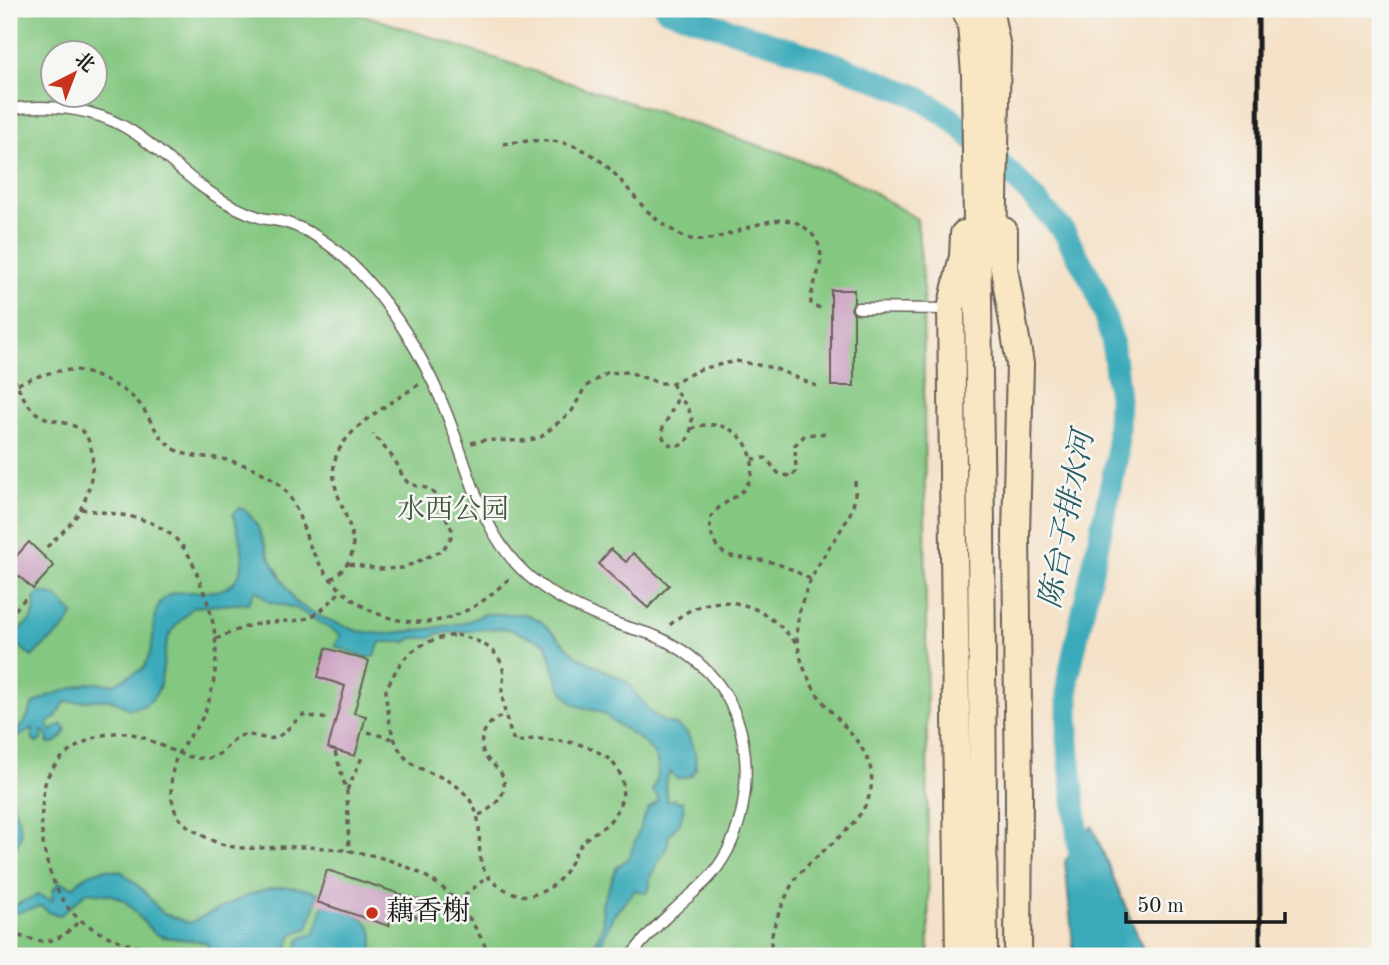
<svg xmlns="http://www.w3.org/2000/svg" width="1389" height="965" font-family="'Old Standard TT','Noto Serif SC',serif">
	<rect width="100%" height="100%" fill="#f6f6f2"/>
	<filter id="ink" filterUnits="userSpaceOnUse"><feTurbulence type="fractalNoise" baseFrequency=".0143" numOctaves="2"/><feDisplacementMap in="SourceGraphic" scale="14" xChannelSelector="R" yChannelSelector="G"/><feConvolveMatrix kernelMatrix="1 2 1 2 8 2 1 2 1" color-interpolation-filters="sRGB"/></filter>
	<filter id="wash" filterUnits="userSpaceOnUse"><feTurbulence type="fractalNoise" baseFrequency=".00686" numOctaves="4" result="noise"/><feDisplacementMap in="SourceGraphic" scale="28" xChannelSelector="R" yChannelSelector="G"/><feGaussianBlur stdDeviation="1.57" result="paint"/><feColorMatrix in="noise" values="0 0 0 0 0 0 0 0 0 0 0 0 0 0 0 0 0 1.4 0 .05"/><feComposite in="paint" operator="in"/></filter>
	<g filter="url(#wash)">
		<rect width="100%" height="100%" fill="#f4e1c7"/>
		<!-- green -->
		<path fill="#84c781" stroke="#50724e" stroke-width="2" fill-rule="evenodd" d="M9,9H346L782,153L858,183L917,219L923,281L929,956H9ZM52,52H94V94H52Z"/>
		<!-- water -->
		<path fill="#3baaba" stroke="#2c636b" stroke-width="2" d="M239,508L247,511L258,527L269,556L295,602L321,617L357,631L384,634L428,629L464,623L484,614H526L541,621L577,656L627,682L649,711L664,722L676,725L687,733L695,753L696,768L691,776L677,779L670,772L665,782L667,801L675,799L678,802L682,801L684,808L679,824L669,835L667,847L650,877V887L647,893L635,890L613,916L596,956H591L603,925L602,904L617,867L629,858L644,817L649,808L658,801L657,796L652,790C673,752 635,737 611,720C608,718 606,715 602,713C593,708 581,710 572,702C555,687 554,662 546,643L508,629L497,628L437,634L429,638H412L407,642H380L375,656L368,658L335,646L341,635L295,608L269,602L256,590L248,603L193,607C185,617 175,624 169,636C158,662 171,702 134,708C125,710 123,704 115,701C98,697 81,703 65,702L56,717L47,724L52,731L61,724L66,729C63,737 58,744 48,743L46,733L42,731V740L36,743L32,737L33,728L14,739L9,747V737L25,722L33,704L48,696L88,683L114,684L144,668C148,659 153,648 153,637C154,623 153,607 166,597C173,591 184,592 193,592C203,591 217,593 225,588C254,573 240,537 233,514Z
			M40,592L56,596L73,613C68,633 44,641 32,657L17,644L9,647V630L16,632C31,621 37,619 34,599Z
			M9,766C10,777 9,789 12,800C18,825 30,832 9,856Z
			M1092,826L1146,956H1074L1065,861Z
			M105,869L122,872L142,889L162,913L189,923C235,904 267,874 319,893L308,928L292,934L285,956H213L206,942L163,937L154,933L125,901L112,895L87,892L61,915L50,913L41,906L9,915V908L37,895L53,900L52,892L59,882L74,887C81,876 93,872 105,869Z
			M324,904C356,915 381,916 371,956L295,955L300,939L315,933Z"/>
		<g fill="none" stroke-linecap="round" stroke-linejoin="round">
			<!-- canal -->
			<path stroke="#3baaba" stroke-width="23" d="M666,9L836,64L916,96L952,119L1016,179L1063,230L1095,287L1112,339L1119,398L1117,458L1068,679V744L1079,849L1087,873"/>
		</g>
		<g id="blocks">
			<!-- building -->
			<path fill="#caa0c1" d="M831,290H854V302L851,309L854,314V386H831Z
				M29,542L54,566L33,589L9,567V564Z
				M611,549L626,562L633,553L669,585L648,608L598,564Z
				M326,648L369,661L354,713L366,716L355,756L328,748L345,686L318,677Z
				M327,870L431,904L426,920L394,909L389,926L317,902Z"/>
		</g>
	</g>
	<g filter="url(#ink)">
		<use href="#blocks" fill-opacity="0" stroke="#686158" stroke-width="2"/>
		<g fill="none" stroke-linecap="round" stroke-linejoin="round">
			<!-- lane casing -->
			<g stroke="#686158" stroke-width="13">
				<path id="lane" d="M9,109C52,104 96,108 133,132C159,149 180,171 205,189C222,201 241,212 262,218C270,220 279,220 287,223C327,235 362,272 386,304C416,344 439,390 455,436C472,483 484,532 521,569C545,593 578,609 610,621C624,627 639,630 653,635C696,653 729,685 741,732C752,780 744,834 713,873C702,887 687,897 675,909C659,923 644,939 631,956
					M858,308L949,309"/>
			</g>
			<!-- secondary casing -->
			<g stroke="#686158" stroke-width="30">
				<path id="secondary" d="M965,9L971,24L975,74L981,526L984,956
					M989,9L997,48L993,251
					M1004,231V268L1020,364L1016,535L1019,796L1018,956
					M959,956L951,309L963,256L964,234"/>
			</g>
			<!-- path -->
			<path stroke="#686158" stroke-width="3.5" stroke-dasharray="5 5" stroke-linecap="butt" d="M503,144C555,136 586,140 622,182C636,198 645,211 663,224C671,229 682,237 691,239C729,246 776,201 808,230C836,256 809,280 811,305L824,309
				M9,369C16,381 23,401 34,411C48,424 70,419 83,432C100,450 91,491 80,510C72,525 55,538 44,550
				M672,383C684,410 702,411 685,444C672,448 665,445 661,432L676,402L677,395
				M18,384C35,377 56,369 75,370C92,372 124,388 136,400C151,415 153,436 176,450C190,458 207,456 222,459C242,463 265,471 280,485C300,504 302,533 315,556C343,609 407,639 463,612C482,604 495,591 510,578
				M691,429C704,423 722,423 734,432C754,445 760,477 739,494C727,503 718,505 710,519C710,569 746,553 777,564C789,567 800,574 812,580
				M471,443L485,440L526,441L541,437L572,411L585,387L606,373L629,372L659,383H672L701,369L736,361L774,368L821,388
				M752,459L766,458L778,473L792,477L796,471L795,445L805,435L827,433
				M81,509C123,516 162,514 188,554C194,564 198,577 202,588C219,627 221,671 205,712C199,727 187,738 179,752C170,769 167,801 179,818C185,825 192,829 200,834C233,854 255,847 291,847C347,846 419,858 457,902C471,918 481,937 490,956
				M349,564L380,569L403,568L443,550L451,537L452,530L435,494L426,488L409,484L403,477L395,460L373,434
				M331,579C388,541 312,496 340,448C357,420 394,402 419,384
				M670,625C697,598 738,594 770,618C780,625 789,635 798,645
				M9,629L15,610L28,595
				M9,634L14,639L9,653
				M456,635C476,639 498,647 503,669C505,676 502,684 502,692C503,709 508,726 514,741C522,743 527,739 535,739C543,739 553,740 561,741C603,745 642,773 613,817C606,828 594,831 585,840C577,848 574,857 568,867C560,882 549,891 532,895C521,897 512,893 502,888C461,864 495,828 466,795C448,773 420,775 404,756C396,747 390,729 389,717C388,709 385,698 386,691C387,686 391,680 393,676C406,649 428,639 456,635Z
				M216,639C228,634 240,628 253,625C298,615 305,633 341,590
				M368,732L396,740
				M335,752L347,792L349,852
				M347,790L363,755
				M479,815C494,808 510,793 502,775C498,767 488,762 484,754C476,736 489,719 506,715
				M457,902L487,877
				M9,933C43,943 54,948 80,920
				M178,956L176,954C142,950 93,937 70,910C49,884 39,842 42,809C43,799 43,787 47,778C59,750 103,727 132,734C158,740 185,764 213,757C223,754 229,742 238,737C251,730 267,744 279,736C287,731 295,721 303,715L329,719
				M772,956C769,942 773,928 778,915C784,902 790,884 800,873C821,850 852,832 866,804C888,756 841,728 818,695C808,680 801,664 798,646C792,610 813,572 832,543C841,529 851,517 854,501C856,494 855,486 855,479"/>
			<!-- lane -->
			<use href="#lane" stroke="#fff" stroke-width="10"/>
			<!-- secondary -->
			<use href="#secondary" stroke="#f9e7c3" stroke-width="26"/>
			<!-- rail -->
			<path stroke="#1c1c1c" stroke-width="5" d="M1258,9L1260,956"/>
		</g>
	</g>
	<!-- markers -->
	<circle fill="#c8321e" stroke="#f6f6f2" stroke-width="2.5" cx="372" cy="913" r="7"/>
	<g text-anchor="middle" dominant-baseline="central" stroke-width="5" stroke-linejoin="round" paint-order="stroke">
		<!-- park labels -->
		<g font-size="28" fill="#40583f" stroke="#f6f6f2">
			<text x="453" y="511">水西公园</text>
		</g>
		<!-- poi labels -->
		<g font-size="28" fill="#1c1c1c" stroke="#f6f6f2" text-anchor="start">
			<text x="386" y="913">藕香榭</text>
		</g>
		<!-- water labels -->
		<g font-size="30" font-style="italic" fill="#2a5c63" stroke="#f6f6f2">
			<text transform="translate(1068 520) rotate(-79)">陈台子排水河</text>
		</g>
	</g>
	<!-- margin -->
	<rect width="1389" height="965" fill="none" stroke="#f6f6f2" stroke-width="35"/>
	<!-- north arrow -->
	<g transform="translate(74 74) rotate(42)"><circle r="33" fill="#f6f6f2" stroke="#9f9f9c" stroke-width="2"/>
	<path d="M0-5L12 26L0 18L-12 26Z" fill="#c8321e"/>
	<text y="-10" font-size="19" font-weight="bold" text-anchor="middle" fill="#1c1c1c">北</text>
	</g>
	<!-- scale -->
	<path d="M1126 912v10h159v-10" fill="none" stroke="#1c1c1c" stroke-width="3.5"/>
	<text x="1137" y="912" font-size="21" fill="#1c1c1c" stroke="#f6f6f2" stroke-width="5" paint-order="stroke">50 m</text>
</svg>
